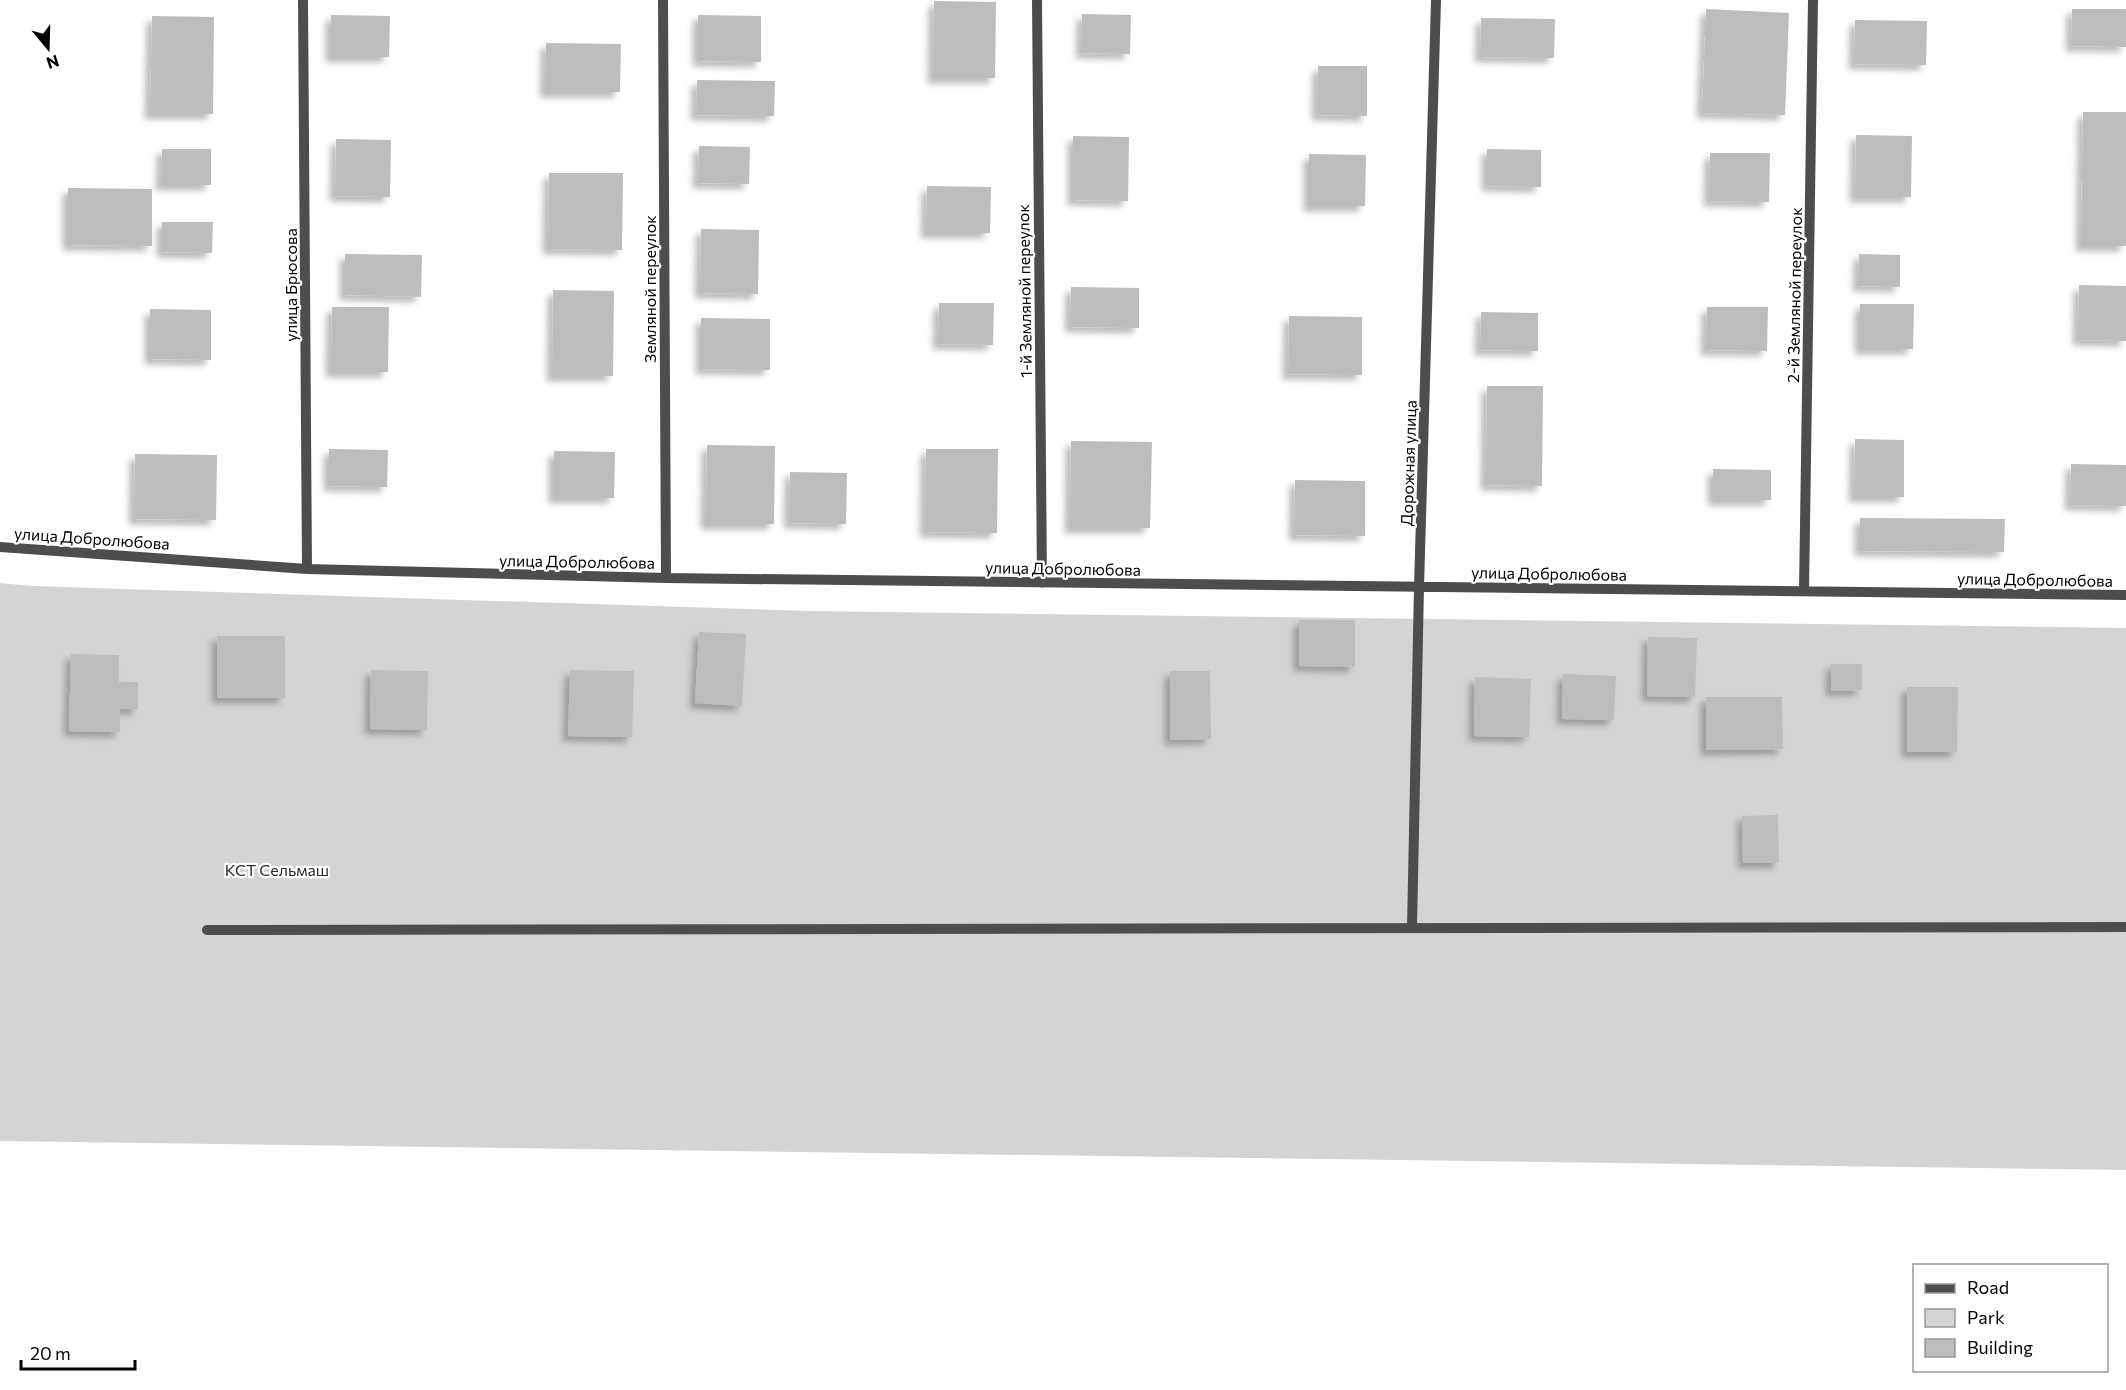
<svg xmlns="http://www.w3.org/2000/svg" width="2126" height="1390" font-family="Commissioner,sans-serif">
	<defs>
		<filter id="shadow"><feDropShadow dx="-5.5" dy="5.5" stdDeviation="3" flood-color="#0004"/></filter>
	</defs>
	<rect width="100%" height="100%" fill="#fff"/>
	<!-- green -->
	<path fill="#d4d4d4" d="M0,583L32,586L807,611L2126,628V1170L0,1141Z"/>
	<!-- building -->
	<path fill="#bdbdbd" filter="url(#shadow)" d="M934,1L996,2L995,78H933Z
		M1706,9L1789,13L1785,115L1702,113Z
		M2072,9H2126V47L2071,46Z
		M1082,14L1131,15L1130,54L1081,53Z
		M331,15L390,16L389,57H331Z
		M698,15L761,16V62L698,61Z
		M152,16L214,17L213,114H150Z
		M1481,18L1555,19L1554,58L1480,57Z
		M1855,20L1927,21L1926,65L1854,64Z
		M546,43L621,44L620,92H545Z
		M1318,66H1367V116L1317,115Z
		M697,80L775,81L774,116L696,115Z
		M2083,112H2126V246H2081Z
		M1856,135L1912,136L1911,197H1855Z
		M1073,136L1129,137L1128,201L1073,200Z
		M336,139L391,140L390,197L335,196Z
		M699,146L750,147L749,184L698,183Z
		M162,149H211V185H161Z
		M1487,149L1541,150V187L1487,186Z
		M1710,153H1770L1769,202L1709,201Z
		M1309,154L1366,155L1365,206H1309Z
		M549,173H623L622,250L548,249Z
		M927,186L991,187L990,233H926Z
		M68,188L152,189V246L68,245Z
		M162,222H213L212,253L162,252Z
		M701,229L759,230L758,294L700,293Z
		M345,254L422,255L421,297L345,295Z
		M1859,254L1900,255V287L1858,286Z
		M2079,285L2126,286V341L2078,340Z
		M1071,287L1139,288V328L1070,327Z
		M553,290L614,291L613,376H552Z
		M939,303H994L993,345L938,344Z
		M1860,304H1914L1913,349H1860Z
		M332,307H389L388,372H331Z
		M1707,307H1768L1767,351L1706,350Z
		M150,309L211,310V360L150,359Z
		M1481,312L1538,313V351L1480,350Z
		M1289,316L1362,317V375L1288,374Z
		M701,318L770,319V370L701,369Z
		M1487,386H1543L1542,486L1486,485Z
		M1855,439L1904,440V497H1854Z
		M1071,441L1152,442L1150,528H1070Z
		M707,445L775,446L774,524H706Z
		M329,449L388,450L387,487L329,486Z
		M926,449H998L997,533L925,532Z
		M554,451L615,452L614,498H554Z
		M135,454L217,455L216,520L134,519Z
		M2071,464L2126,465V506L2070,505Z
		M1713,469L1771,470V500H1713Z
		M790,472L847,473L846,524L789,523Z
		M1295,480L1365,481V536L1294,535Z
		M1860,518L2005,519L2004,552L1860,551Z
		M1299,620H1355V667L1299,666Z
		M699,632L746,634L742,706L695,703Z
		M217,636H285V698H217Z
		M1648,637L1697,638L1695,697L1647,696Z
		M71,654L119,655V682H138V709H120V732L69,731Z
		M1831,664H1862V690L1831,691Z
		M371,670L428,671L427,730L370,729Z
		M570,670L634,671L632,737L568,736Z
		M1170,671H1210L1211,739L1170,740Z
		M1563,674L1616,676L1614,720L1562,719Z
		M1475,677L1531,679L1529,737L1474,736Z
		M1907,687H1958L1957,752H1907Z
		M1706,697H1782L1783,749L1706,750Z
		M1778,815L1779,863H1743L1742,816Z"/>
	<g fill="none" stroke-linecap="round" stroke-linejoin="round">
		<!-- minor -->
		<path stroke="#4d4d4d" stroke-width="10" d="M303,0L307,569
			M663,0L666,578
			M1037,0L1042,583
			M0,547L307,569L666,578L2126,595
			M1804,591L1813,0
			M1412,928L1419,587L1436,0
			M207,930L2126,927"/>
	</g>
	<g text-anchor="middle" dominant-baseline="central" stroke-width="4.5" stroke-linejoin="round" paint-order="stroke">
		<!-- street labels -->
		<g font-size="16" fill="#000" stroke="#fff">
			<text transform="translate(290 285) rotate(-90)">улица Брюсова</text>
			<text transform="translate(649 289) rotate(-90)">Земляной переулок</text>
			<text transform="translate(1024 291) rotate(-91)">1-й Земляной переулок</text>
			<text transform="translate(1794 295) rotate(-89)">2-й Земляной переулок</text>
			<text transform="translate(1408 463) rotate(-88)">Дорожная улица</text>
			<text transform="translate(92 538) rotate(4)">улица Добролюбова</text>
			<text transform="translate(577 561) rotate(1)">улица Добролюбова</text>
			<text transform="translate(1063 568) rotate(1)">улица Добролюбова</text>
			<text transform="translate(1549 573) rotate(1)">улица Добролюбова</text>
			<text transform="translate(2035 579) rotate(1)">улица Добролюбова</text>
		</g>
		<!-- park labels -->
		<g font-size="16" fill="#2b2b2b" stroke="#fff">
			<text x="277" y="869">КСТ Сельмаш</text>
		</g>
	</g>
	<!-- legend -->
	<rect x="1913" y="1264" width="195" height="108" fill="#ffffff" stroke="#999999" stroke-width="1.5"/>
	<rect x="1925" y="1284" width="30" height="9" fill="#4d4d4d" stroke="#999999" stroke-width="1.5"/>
	<text x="1967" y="1294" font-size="18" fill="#000000">Road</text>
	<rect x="1925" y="1309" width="30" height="18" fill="#d4d4d4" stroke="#999999" stroke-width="1.5"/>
	<text x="1967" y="1324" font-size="18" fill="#000000">Park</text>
	<rect x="1925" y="1339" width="30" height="18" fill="#bdbdbd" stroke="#999999" stroke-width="1.5"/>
	<text x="1967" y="1354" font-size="18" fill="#000000">Building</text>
	<!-- north arrow -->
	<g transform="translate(48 48) rotate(161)" stroke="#ffffff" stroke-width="4.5" paint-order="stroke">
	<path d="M0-4.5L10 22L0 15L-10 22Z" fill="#000000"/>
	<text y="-9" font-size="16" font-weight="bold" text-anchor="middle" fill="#000000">N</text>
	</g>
	<!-- scale -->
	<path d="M21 1360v9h114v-9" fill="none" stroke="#000000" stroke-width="3"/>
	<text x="30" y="1360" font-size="18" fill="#000000" stroke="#ffffff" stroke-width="4.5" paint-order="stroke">20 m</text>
</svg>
